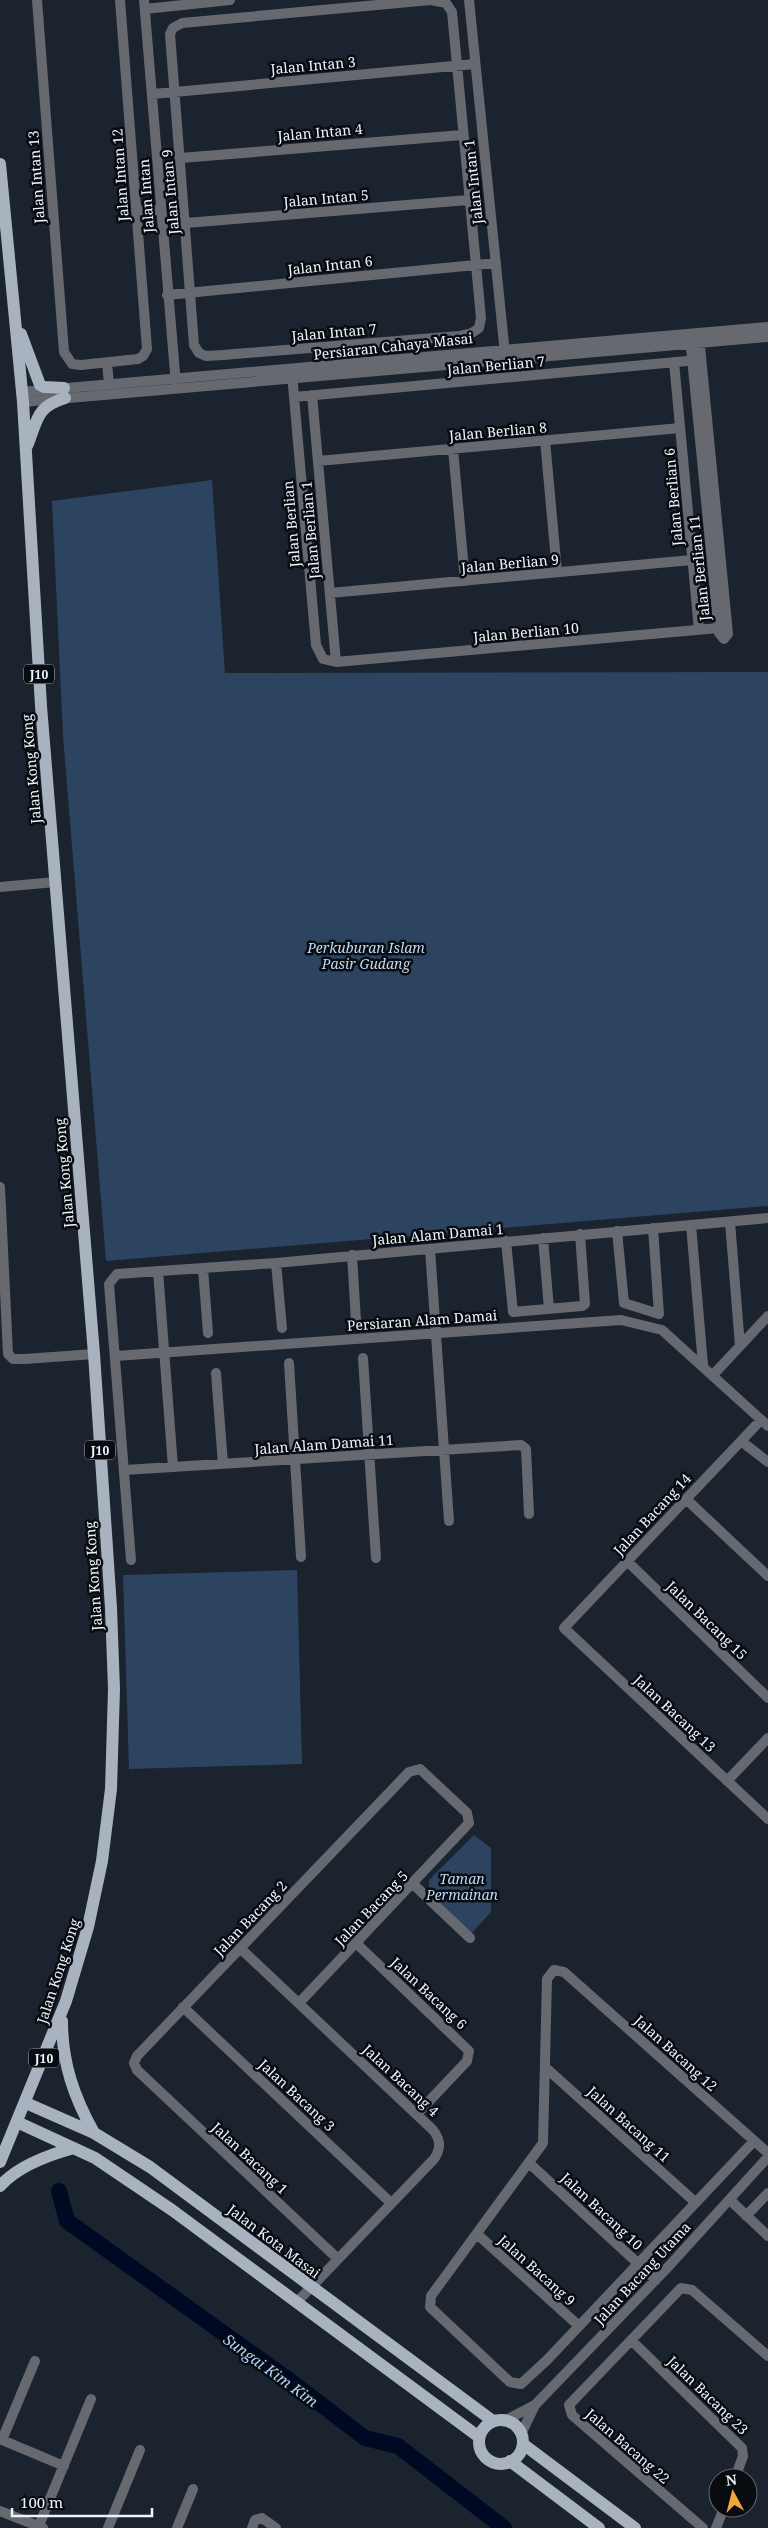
<svg xmlns="http://www.w3.org/2000/svg" width="768" height="2528" font-family="'Noto Serif',serif">
	<rect width="100%" height="100%" fill="#1a232e"/>
	<!-- green -->
	<path fill="#2c4460" d="M212,480L225,673L768,672V1206L106,1261L63,736L52,501Z
		M297,1570L302,1764L129,1769L123,1575Z
		M474,1835L491,1848V1912L471,1934L429,1894V1880Z"/>
	<g fill="none" stroke-linecap="round" stroke-linejoin="round">
		<!-- river -->
		<path stroke="#000924" stroke-width="16" d="M59,2191L67,2221L293,2383L365,2438L398,2446L504,2528"/>
		<!-- minor -->
		<path stroke="#666a70" stroke-width="10" d="M37,0L64,352L72,364L81,365L138,359L143,356L147,349L120,0
			M144,0L176,385
			M431,0L446,3L452,12L481,318L479,328L472,333L459,336L223,355L206,356L199,353L194,345L170,34L173,28L182,23Z
			M469,0L505,354
			M145,9L230,0
			M153,94L475,64
			M181,158L462,135
			M136,211L160,210
			M186,223L468,200
			M167,295L496,263
			M690,338L719,633L724,639L728,634L699,336
			M674,362L699,630
			M107,363L109,384
			M292,374L316,645L323,659L336,662L719,628
			M21,392L768,327
			M312,395L336,662
			M294,397L698,360
			M23,402L768,337
			M545,440L557,572
			M453,449L465,581
			M318,461L680,428
			M330,593L692,560
			M0,887L55,882
			M0,1187L8,1354L13,1359H25L94,1354
			M730,1222L740,1346
			M691,1225L703,1365
			M617,1231L624,1303L659,1314L653,1228
			M543,1238L549,1309
			M506,1241L513,1312L582,1306L585,1304L580,1234
			M430,1249L449,1521
			M352,1255L356,1321
			M276,1263L282,1328
			M203,1269L208,1333
			M158,1271L173,1467
			M116,1356L621,1320L662,1330L768,1426
			M363,1358L376,1558
			M289,1363L301,1557
			M216,1373L223,1464
			M713,1375L768,1316
			M761,1420L564,1628L768,1819
			M741,1441L768,1462
			M125,1470L521,1445L526,1449L529,1514
			M686,1499L768,1576
			M131,1560L109,1284L117,1274L276,1263L768,1218
			M627,1561L768,1698
			M727,1781L768,1738
			M413,1884L470,1938
			M356,1943L469,2051L467,2061L417,2114
			M240,1948L433,2130C441,2140 441,2149 434,2159L296,2303
			M299,2003L469,1823L467,1813L420,1769L409,1772L137,2056L134,2063L137,2070L338,2259
			M183,2007L391,2203
			M545,2067L695,2202
			M754,2141L547,2360L521,2384L510,2382L430,2307L431,2296L543,2143L547,1979L554,1970L564,1972L768,2153
			M529,2163L656,2280
			M730,2200L768,2236
			M746,2216L768,2193
			M477,2234L579,2326
			M631,2340L742,2448L743,2456L735,2478
			M535,2405L669,2266L768,2157
			M506,2420L535,2405L521,2434
			M0,2439L64,2466
			M2,2440L35,2361
			M0,2511L43,2528
			M38,2528L91,2399
			M108,2528L140,2450
			M177,2528L193,2489
			M252,2528L255,2520L262,2518L276,2528
			M703,2528L572,2415L569,2405L681,2288L692,2290L768,2356
			M716,2528L724,2508"/>
		<!-- major -->
		<path stroke="#a9b3bf" stroke-width="12" d="M0,164L23,402L41,706L94,1354L111,1608L114,1689L111,1789L102,1861L88,1927L66,2001L0,2162
			M21,334L40,385L44,387L64,388
			M27,446C38,419 36,407 65,398
			M62,2021C62,2063 74,2097 94,2133
			M26,2103L94,2133L150,2167L493,2421
			M17,2122L95,2158L172,2210L479,2437
			M0,2186C18,2166 48,2155 74,2148
			M479 2442a22 22 0 1 1 44 0a22 22 0 1 1-44 0Z
			M523,2444L635,2528
			M510,2461L599,2528"/>
	</g>
	<g text-anchor="middle" dominant-baseline="central" stroke-width="5" stroke-linejoin="round" paint-order="stroke">
		<!-- shield labels -->
		<g fill="#080c11" stroke="#a9aeb6" stroke-width="1">
			<rect x="24" y="664.5" width="30" height="19" rx="4"/>
			<rect x="85" y="1440.5" width="30" height="19" rx="4"/>
			<rect x="29" y="2048.5" width="30" height="19" rx="4"/>
		</g>
		<g font-size="12" font-weight="bold" fill="#eef4fc">
			<text x="39" y="674">J10</text>
			<text x="100" y="1450">J10</text>
			<text x="44" y="2058">J10</text>
		</g>
		<!-- street labels -->
		<g font-size="14" fill="#eef4fc" stroke="#080c11">
			<text transform="translate(313 65) rotate(-5)">Jalan Intan 3</text>
			<text transform="translate(320 132) rotate(-5)">Jalan Intan 4</text>
			<text transform="translate(120 175) rotate(-94)">Jalan Intan 12</text>
			<text transform="translate(36 177) rotate(-94)">Jalan Intan 13</text>
			<text transform="translate(473 182) rotate(-96)">Jalan Intan 1</text>
			<text transform="translate(170 192) rotate(-95)">Jalan Intan 9</text>
			<text transform="translate(146 196) rotate(-94)">Jalan Intan</text>
			<text transform="translate(326 198) rotate(-5)">Jalan Intan 5</text>
			<text transform="translate(330 265) rotate(-6)">Jalan Intan 6</text>
			<text transform="translate(334 332) rotate(-5)">Jalan Intan 7</text>
			<text transform="translate(393 346) rotate(-6)">Persiaran Cahaya Masai</text>
			<text transform="translate(496 365) rotate(-5)">Jalan Berlian 7</text>
			<text transform="translate(498 431) rotate(-5)">Jalan Berlian 8</text>
			<text transform="translate(673 497) rotate(-95)">Jalan Berlian 6</text>
			<text transform="translate(291 524) rotate(-95)">Jalan Berlian</text>
			<text transform="translate(310 530) rotate(-95)">Jalan Berlian 1</text>
			<text transform="translate(510 563) rotate(-5)">Jalan Berlian 9</text>
			<text transform="translate(699 568) rotate(-96)">Jalan Berlian 11</text>
			<text transform="translate(526 632) rotate(-5)">Jalan Berlian 10</text>
			<text transform="translate(31 769) rotate(-95)">Jalan Kong Kong</text>
			<text transform="translate(64 1173) rotate(-95)">Jalan Kong Kong</text>
			<text transform="translate(438 1234) rotate(-5)">Jalan Alam Damai 1</text>
			<text transform="translate(422 1320) rotate(-4)">Persiaran Alam Damai</text>
			<text transform="translate(324 1444) rotate(-4)">Jalan Alam Damai 11</text>
			<text transform="translate(652 1514) rotate(-47)">Jalan Bacang 14</text>
			<text transform="translate(93 1576) rotate(-94)">Jalan Kong Kong</text>
			<text transform="translate(707 1620) rotate(44)">Jalan Bacang 15</text>
			<text transform="translate(675 1713) rotate(43)">Jalan Bacang 13</text>
			<text transform="translate(371 1908) rotate(-46)">Jalan Bacang 5</text>
			<text transform="translate(250 1918) rotate(-46)">Jalan Bacang 2</text>
			<text transform="translate(58 1971) rotate(-72)">Jalan Kong Kong</text>
			<text transform="translate(429 1993) rotate(43)">Jalan Bacang 6</text>
			<text transform="translate(676 2053) rotate(42)">Jalan Bacang 12</text>
			<text transform="translate(401 2080) rotate(43)">Jalan Bacang 4</text>
			<text transform="translate(297 2095) rotate(43)">Jalan Bacang 3</text>
			<text transform="translate(629 2124) rotate(42)">Jalan Bacang 11</text>
			<text transform="translate(250 2158) rotate(43)">Jalan Bacang 1</text>
			<text transform="translate(602 2211) rotate(43)">Jalan Bacang 10</text>
			<text transform="translate(274 2241) rotate(37)">Jalan Kota Masai</text>
			<text transform="translate(537 2270) rotate(42)">Jalan Bacang 9</text>
			<text transform="translate(642 2273) rotate(-47)">Jalan Bacang Utama</text>
			<text transform="translate(708 2395) rotate(44)">Jalan Bacang 23</text>
			<text transform="translate(628 2446) rotate(41)">Jalan Bacang 22</text>
		</g>
		<!-- park labels -->
		<g font-size="14" font-style="italic" fill="#c2d8f3" stroke="#080c11">
			<text x="366" y="947">Perkuburan Islam<tspan x="366" dy="16">Pasir Gudang</tspan></text>
			<text x="462" y="1878">Taman<tspan x="462" dy="16">Permainan</tspan></text>
		</g>
		<!-- water labels -->
		<g font-size="15" font-style="italic" fill="#afd1f8" stroke="#080c11">
			<text transform="translate(271 2370) rotate(36)">Sungai Kim Kim</text>
		</g>
	</g>
	<!-- north arrow -->
	<g transform="translate(733 2493) rotate(353)"><circle r="24" fill="#080c11" stroke="#64696f"/>
	<path d="M0-4L9 19L0 12L-9 19Z" fill="#efa73d"/>
	<text y="-8" font-size="14" font-weight="bold" text-anchor="middle" fill="#eef4fc">N</text>
	</g>
	<!-- scale -->
	<path d="M12 2508v8h140v-8" fill="none" stroke="#eef4fc" stroke-width="2.5"/>
	<text x="20" y="2508" font-size="15" fill="#eef4fc" stroke="#080c11" stroke-width="4" paint-order="stroke">100 m</text>
</svg>
